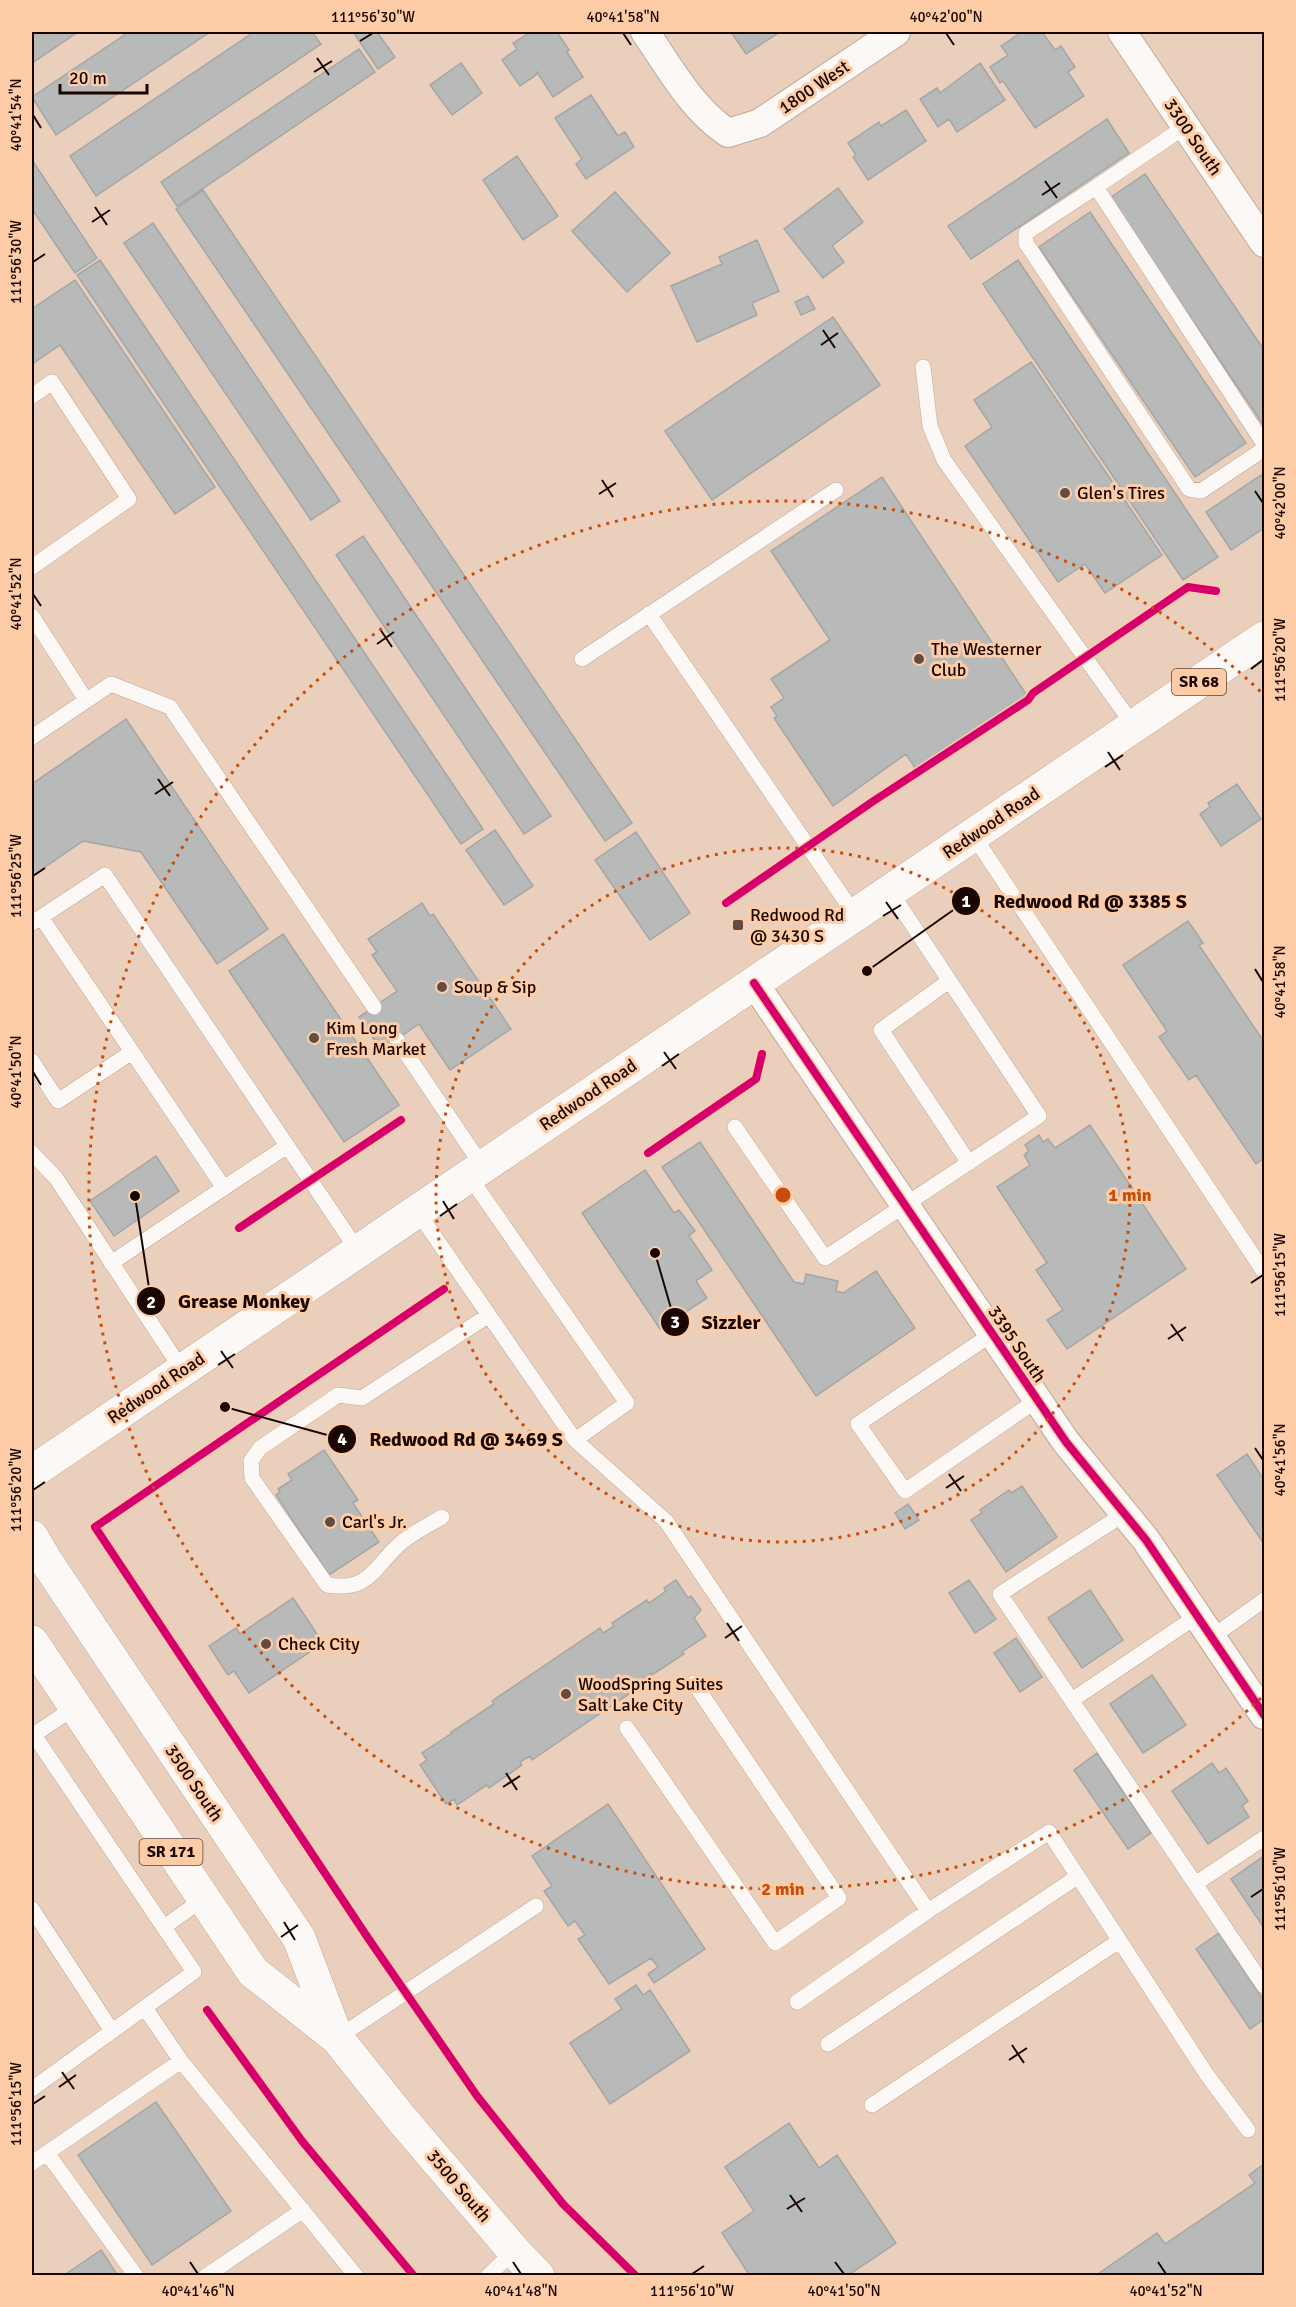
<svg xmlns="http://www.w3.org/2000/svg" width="1296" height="2307" font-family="Signika,sans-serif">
	<rect width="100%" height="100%" fill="#ead0bc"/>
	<!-- building -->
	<path fill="#b8b9b9" stroke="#a4a6a5" stroke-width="1.5" d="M32,32H78L32,63Z
		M129,32H210L56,135L32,97Z
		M254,32H312L321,44L96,196L70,156Z
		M353,32H377L395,57L378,69Z
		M531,32H557L569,50L567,52L583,77L553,97L537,72L536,75L520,86L502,60L517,49L513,43Z
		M731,32H780L746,54Z
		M1022,32H1042L1055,50L1061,46L1075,67L1068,72L1084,96L1035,128L1003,81L1000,83L990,67L1008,55L1001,46Z
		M359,49L375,72L177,206L161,182Z
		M461,63L482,93L452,115L430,85Z
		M980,63L1005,100L957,132L949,119L938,127L920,99L937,88L940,93Z
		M591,95L618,136L625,132L634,147L586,179L576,164L582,159L555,118Z
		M906,110L926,141L868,180L853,157L856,155L848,143L879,122L881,126Z
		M1107,119L1129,153L971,259L948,226Z
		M517,156L558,216L523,240L483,180Z
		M32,160L97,258L75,273L32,209Z
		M1145,174L1264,350V426L1110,198Z
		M838,188L863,222L832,246L844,262L823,278L784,229Z
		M203,190L632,823L605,841L176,209Z
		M615,192L670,253L627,292L572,231Z
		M1090,212L1246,443L1195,477L1039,247Z
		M153,223L340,501L311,520L124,243Z
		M757,240L779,291L752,303L757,315L697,342L671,286L722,264L719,257Z
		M100,260L483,829L461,844L77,275Z
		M1018,260L1218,557L1183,580L983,284Z
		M75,280L215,487L175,514L60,345L32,364V309Z
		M808,296L815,309L801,315L795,302Z
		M833,317L880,385L712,500L665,431Z
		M1031,362L1162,555L1105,593L1085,564L1058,582L965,446L992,427L974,400Z
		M1261,475L1264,480V528L1231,550L1206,512Z
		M882,477L1028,697L917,771L906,754L833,806L774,718L777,716L771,707L784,698L771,679L830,640L771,551Z
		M363,536L551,816L524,834L336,555Z
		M126,719L268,929L217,964L141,852L83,841L32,876V784Z
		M1237,784L1261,819L1221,846L1200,814L1210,807L1208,803Z
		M495,830L533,886L504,905L466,850Z
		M636,832L690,913L650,940L595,860Z
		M422,903L430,916L433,914L511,1029L450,1070L419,1024L381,1050L359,1017L397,991L372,955L377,952L368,939Z
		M1188,921L1203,943L1199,945L1264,1042V1158L1256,1164L1196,1075L1189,1080L1159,1037L1167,1031L1123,965Z
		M283,934L399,1105L344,1142L229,971Z
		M1090,1125L1186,1269L1067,1349L1047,1320L1063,1310L1036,1270L1047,1263L997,1187L1030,1165L1024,1155L1029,1151L1025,1145L1039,1135L1043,1142L1048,1139L1055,1148Z
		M700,1142L794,1282L804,1284L806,1274L838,1281L836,1291L843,1293L876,1271L915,1328L816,1396L662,1167Z
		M156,1156L179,1191L114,1236L90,1201Z
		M645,1170L674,1213L679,1210L695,1231L689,1236L712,1270L696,1281L707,1298L660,1329L582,1213Z
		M324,1450L358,1500L353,1503L379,1542L329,1575L276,1495L280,1492L278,1489L292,1480L288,1474Z
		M1247,1454L1262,1477L1264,1475V1544L1217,1475Z
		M1022,1486L1057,1537L1006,1572L971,1520L982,1513L980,1510L1009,1490L1011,1493Z
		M908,1504L919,1520L905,1529L895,1513Z
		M676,1580L688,1598L691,1596L701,1610L694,1618L706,1636L682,1652L684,1654L652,1675L651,1673L636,1683L639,1687L532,1760L530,1756L520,1762L522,1765L489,1788L487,1785L457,1805L454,1799L446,1804L420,1765L427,1760L422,1753L452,1733L451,1732L494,1704L492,1701L600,1628L603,1633L614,1626L612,1623L647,1600L649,1603L666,1591L664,1588Z
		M969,1580L996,1619L975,1633L949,1593Z
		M1090,1590L1123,1640L1082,1668L1048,1618Z
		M293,1598L323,1643L249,1693L234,1671L228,1675L209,1646L236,1628L240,1634Z
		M1016,1638L1042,1677L1020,1692L994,1653Z
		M1152,1675L1186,1725L1143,1753L1110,1704Z
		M1097,1753L1151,1833L1128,1849L1074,1770Z
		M1212,1763L1219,1773L1226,1768L1248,1801L1242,1806L1249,1817L1208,1844L1172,1791Z
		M608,1804L705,1949L654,1983L648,1974L658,1967L651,1958L609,1984L578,1939L585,1935L575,1921L568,1926L544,1891L552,1886L532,1856Z
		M1264,1856V1928L1231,1879Z
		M1219,1933L1264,2001V2019L1250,2029L1196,1949Z
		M636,1985L643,1995L650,1990L690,2051L610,2104L570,2043L622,2009L615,1999Z
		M156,2102L231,2211L152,2265L78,2155Z
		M789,2123L819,2168L837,2155L896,2243L847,2276H750L722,2233L754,2211L725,2167Z
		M1264,2164V2276H1095L1157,2233L1165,2244L1255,2183L1249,2175Z
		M101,2250L118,2276H63Z"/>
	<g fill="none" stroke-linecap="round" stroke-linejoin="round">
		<!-- service casing -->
		<g stroke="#bfa897" stroke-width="16">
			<path id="service" d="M1186,126L1096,187L1264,444
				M1096,187L1026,233V243L1189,489L1201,491L1264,449
				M923,367L930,426L944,460L1134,726
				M32,396L52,382L129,499L32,567
				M649,614L855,915
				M32,616L86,700
				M582,659L836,490
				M32,737L111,684L170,707L374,1007
				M973,835L1264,1272
				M41,917L224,1188
				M32,923L105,875L358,1251
				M949,981L881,1030L969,1163
				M397,1040L483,1167
				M32,1061L58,1101L132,1052
				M735,1127L825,1258L1039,1116L890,891
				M32,1153L56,1178L182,1370
				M469,1176L627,1403L575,1440
				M417,1211L575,1440L666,1521L928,1911
				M111,1263L287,1146
				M992,1334L858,1424L905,1491L1037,1400
				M1124,1514L1000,1594L1264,1986
				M442,1517C429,1525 414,1532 402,1542C373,1566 372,1592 327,1585L252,1478L251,1461L260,1448L338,1395L362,1398L489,1315
				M1212,1637L1264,1600
				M1072,1700L1197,1616
				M627,1728L775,1943L839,1898L694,1683
				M32,1736L75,1707
				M1195,1884L1264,1838
				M32,1909L112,2031
				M164,1927L203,1899
				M797,2002L928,1911L1049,1832L1207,2075L1248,2130
				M145,2008L181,2061
				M337,2038L536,1906
				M828,2044L1077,1877
				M32,2089L194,1972L34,1735
				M872,2105L1119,1941
				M47,2153L136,2276
				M32,2163L181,2061L356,2276
				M206,2276L303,2210
				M488,2276L514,2251"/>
		</g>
		<!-- minor casing -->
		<g stroke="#bfa897" stroke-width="30">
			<path id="minor" d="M645,32C670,68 691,108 728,133L760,123L896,32
				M1122,32L1264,243
				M754,983L1066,1442L1146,1540L1264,1715"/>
		</g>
		<!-- primary casing -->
		<g stroke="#bfa897" stroke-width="34">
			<path id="primary" d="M32,1472L1264,638
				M32,1537L46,1561L299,1938L337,2038
				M32,1642L253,1972L337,2038L400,2117L514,2251L538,2276"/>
		</g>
		<!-- service -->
		<use href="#service" stroke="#fcf8f5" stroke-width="15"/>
		<!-- minor -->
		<use href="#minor" stroke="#fcf8f5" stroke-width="28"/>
		<!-- primary -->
		<use href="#primary" stroke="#fcf8f5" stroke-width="33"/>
		<!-- cycleway casing -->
		<g stroke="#fecda8" stroke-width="11">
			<path id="cycleway" d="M726,903L872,802L1028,700L1033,693L1188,587L1216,591
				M754,983L1066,1442L1146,1540L1264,1715
				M648,1153L756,1079L762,1054
				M239,1228L401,1120
				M444,1289L95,1527L368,1938L477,2096L563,2204L636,2276
				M207,2010L302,2141L414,2276"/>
		</g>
		<!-- cycleway -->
		<use href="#cycleway" stroke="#d6006c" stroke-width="8"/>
	</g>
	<!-- ticks -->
	<path fill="none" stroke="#190600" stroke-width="2" d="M623,33L631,45M946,33L954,45M360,41L373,33M317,58L329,75M314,72L332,61M33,115L41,128M1045,181L1057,198M1042,195L1060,183M95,207L107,225M92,222L110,210M33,262L45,254M823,330L835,348M821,345L838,333M602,480L613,497M1255,491L1263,503M599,494L616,483M33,594L41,606M380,629L392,647M377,644L394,632M1251,669L1263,660M1108,752L1120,770M1105,767L1123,755M158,779L170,796M155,794L173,782M33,876L45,868M886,902L898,919M883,916L901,905M1255,969L1263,982M664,1052L676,1069M662,1066L679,1054M33,1072L41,1085M443,1201L454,1219M440,1216L457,1204M1251,1283L1263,1275M1171,1324L1183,1341M1168,1339L1186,1327M221,1351L233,1368M218,1365L235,1354M1255,1448L1263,1460M949,1474L961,1491M946,1488L964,1476M33,1490L45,1482M727,1623L739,1641M725,1638L742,1626M506,1773L517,1790M503,1787L520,1776M1251,1897L1263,1889M284,1922L295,1940M281,1937L298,1925M1012,2045L1024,2063M1009,2060L1027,2048M62,2072L74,2089M59,2087L76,2075M33,2104L45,2096M790,2195L802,2212M787,2209L805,2198M190,2262L198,2274M513,2262L521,2274M835,2262L844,2274M1158,2262L1166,2274M692,2274L704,2266"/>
	<!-- distance rings -->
	<g fill="none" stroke="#c94d0a" stroke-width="3" stroke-dasharray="3 6">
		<circle cx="783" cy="1195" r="347"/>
		<path d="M1261 1698A694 694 0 1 1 1261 692"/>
	</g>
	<!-- markers -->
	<g fill="#624d42" stroke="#fecda8" stroke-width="2">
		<circle cx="1065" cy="493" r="6"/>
		<circle cx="919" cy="659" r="6"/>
		<rect x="732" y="919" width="12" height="12" rx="3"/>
		<circle cx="442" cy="987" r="6"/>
		<circle cx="314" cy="1038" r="6"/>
		<circle cx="330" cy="1522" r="6"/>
		<circle cx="266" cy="1644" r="6"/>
		<circle cx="566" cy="1694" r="6"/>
	</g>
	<g text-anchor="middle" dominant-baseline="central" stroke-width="6" stroke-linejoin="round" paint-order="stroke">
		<!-- shield labels -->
		<g fill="#fecda8" stroke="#5e4232" stroke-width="1.5">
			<rect x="1172" y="669" width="54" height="26" rx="4.5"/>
			<rect x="139.5" y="1839" width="63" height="26" rx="4.5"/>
		</g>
		<g font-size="16" font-weight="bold" fill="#190600">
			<text x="1199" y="682">SR 68</text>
			<text x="171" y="1852">SR 171</text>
		</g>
		<!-- street labels -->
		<g font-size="18" fill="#190600" stroke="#fecda8">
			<text transform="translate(814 87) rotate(-34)">1800 West</text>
			<text transform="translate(1193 137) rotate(56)">3300 South</text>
			<text transform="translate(991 823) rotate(-34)">Redwood Road</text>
			<text transform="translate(588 1095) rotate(-34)">Redwood Road</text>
			<text transform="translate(1017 1344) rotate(56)">3395 South</text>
			<text transform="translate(156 1388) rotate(-34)">Redwood Road</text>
			<text transform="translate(194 1783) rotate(56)">3500 South</text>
			<text transform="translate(459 2186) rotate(50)">3500 South</text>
		</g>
		<!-- poi labels -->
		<g font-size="18" fill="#190600" stroke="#fecda8" text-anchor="start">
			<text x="1077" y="493">Glen's Tires</text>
			<text x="931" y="649">The Westerner<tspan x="931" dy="21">Club</tspan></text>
			<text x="750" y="915">Redwood Rd<tspan x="750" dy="21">@ 3430 S</tspan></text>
			<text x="454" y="987">Soup &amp; Sip</text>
			<text x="326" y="1028">Kim Long<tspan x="326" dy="21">Fresh Market</tspan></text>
			<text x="342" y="1522">Carl's Jr.</text>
			<text x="278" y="1644">Check City</text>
			<text x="578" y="1684">WoodSpring Suites<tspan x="578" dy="21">Salt Lake City</tspan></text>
		</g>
	</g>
	<circle cx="783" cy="1195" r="9" fill="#c94d0a" stroke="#fecda8" stroke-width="3"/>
	<g font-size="18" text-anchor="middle" font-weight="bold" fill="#c94d0a" stroke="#fecda8" stroke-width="6" stroke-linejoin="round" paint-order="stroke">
		<text x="1130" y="1201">1 min</text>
		<text x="783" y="1895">2 min</text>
	</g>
	<!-- callouts -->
	<path fill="none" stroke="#190600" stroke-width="2" d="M867 971L966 901M135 1196L151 1301M655 1253L675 1322M225 1407L342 1439"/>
	<g fill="#190600" stroke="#fecda8" stroke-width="2">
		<circle cx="867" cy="971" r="6"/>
		<circle cx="135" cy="1196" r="6"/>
		<circle cx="655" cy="1253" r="6"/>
		<circle cx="225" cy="1407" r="6"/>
		<circle cx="966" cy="901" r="15"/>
		<circle cx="151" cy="1301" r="15"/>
		<circle cx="675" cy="1322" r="15"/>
		<circle cx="342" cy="1439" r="15"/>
	</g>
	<g font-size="18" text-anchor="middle" font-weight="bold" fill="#fff">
		<text x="966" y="907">1</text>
		<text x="151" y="1308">2</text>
		<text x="675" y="1328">3</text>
		<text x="342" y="1445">4</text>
	</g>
	<g font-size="20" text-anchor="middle" font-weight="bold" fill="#190600" stroke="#fecda8" stroke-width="6" stroke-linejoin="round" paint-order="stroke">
		<text x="1090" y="908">Redwood Rd @ 3385 S</text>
		<text x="244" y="1308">Grease Monkey</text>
		<text x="731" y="1329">Sizzler</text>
		<text x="466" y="1446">Redwood Rd @ 3469 S</text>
	</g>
	<!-- border -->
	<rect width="1296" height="2307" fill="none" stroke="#fecda8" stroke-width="66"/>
	<!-- scale -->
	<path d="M60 84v9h87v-9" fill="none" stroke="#190600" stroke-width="3"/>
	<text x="69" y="84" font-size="18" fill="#190600" stroke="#fecda8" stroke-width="4.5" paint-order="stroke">20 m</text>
	<rect x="33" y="33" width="1230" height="2241" fill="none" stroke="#190600" stroke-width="2"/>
	<g font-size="15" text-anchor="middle" fill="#190600">
		<text x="373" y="22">111°56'30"W</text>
		<text x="623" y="22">40°41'58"N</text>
		<text x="946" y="22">40°42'00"N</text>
		<text transform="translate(16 115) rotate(-90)" y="5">40°41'54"N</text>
		<text transform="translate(16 262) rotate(-90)" y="5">111°56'30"W</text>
		<text transform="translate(1280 503) rotate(-90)" y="5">40°42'00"N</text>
		<text transform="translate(16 594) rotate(-90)" y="5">40°41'52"N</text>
		<text transform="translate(1280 660) rotate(-90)" y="5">111°56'20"W</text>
		<text transform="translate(16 876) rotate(-90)" y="5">111°56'25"W</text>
		<text transform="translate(1280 982) rotate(-90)" y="5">40°41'58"N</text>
		<text transform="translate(16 1072) rotate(-90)" y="5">40°41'50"N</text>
		<text transform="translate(1280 1275) rotate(-90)" y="5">111°56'15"W</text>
		<text transform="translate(1280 1460) rotate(-90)" y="5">40°41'56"N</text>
		<text transform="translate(16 1490) rotate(-90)" y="5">111°56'20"W</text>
		<text transform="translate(1280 1889) rotate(-90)" y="5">111°56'10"W</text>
		<text transform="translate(16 2104) rotate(-90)" y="5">111°56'15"W</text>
		<text x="198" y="2296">40°41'46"N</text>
		<text x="521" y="2296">40°41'48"N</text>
		<text x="692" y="2296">111°56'10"W</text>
		<text x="844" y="2296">40°41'50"N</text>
		<text x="1166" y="2296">40°41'52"N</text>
	</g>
</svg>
